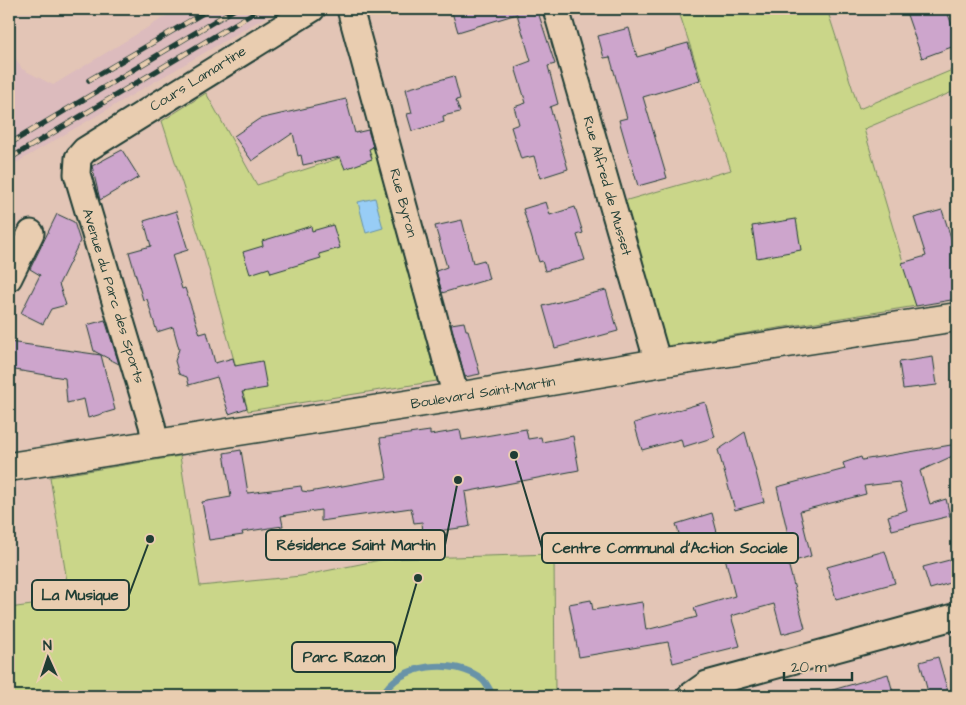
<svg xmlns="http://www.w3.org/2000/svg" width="966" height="705" font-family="'Architects Daughter',sans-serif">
	<rect width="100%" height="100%" fill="#e3c5b6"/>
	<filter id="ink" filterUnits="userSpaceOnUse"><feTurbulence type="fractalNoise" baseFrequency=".02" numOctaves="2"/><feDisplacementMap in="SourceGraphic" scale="10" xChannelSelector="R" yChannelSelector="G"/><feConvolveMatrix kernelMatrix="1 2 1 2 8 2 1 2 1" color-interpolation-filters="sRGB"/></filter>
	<g filter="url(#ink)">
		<!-- built -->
		<path fill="#dcbbbd" d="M178,9H279L9,167V47L22,69L53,85Z"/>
		<!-- green -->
		<path fill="#cad689" stroke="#748a5e" d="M678,9H827L859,109L957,68V90L864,129L916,306L666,346L624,201L731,170Z
			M206,93L257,185L374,147L437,381L248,411L203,248L162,121Z
			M180,456L200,586L301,576L385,559L554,554L555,696H9V608L70,600L50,477Z"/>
		<!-- water -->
		<path fill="#98cdf6" stroke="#6893a8" d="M375,198L383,228L366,233L358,202Z"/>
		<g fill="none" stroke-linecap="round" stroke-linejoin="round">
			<!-- stream -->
			<path stroke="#6893a8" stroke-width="7" d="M382,696C399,663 455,657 483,680C487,684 490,691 493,696"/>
		</g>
		<!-- building -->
		<path fill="#cda5cc" stroke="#1f3d34" d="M451,9H537L555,64L548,66L558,104L550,107L568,169L540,178L534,156L521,159L511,127L519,124L514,107L526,103L515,67L531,61L517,14L458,32Z
			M905,9H946L954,30H957V45L922,58Z
			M629,28L637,57L688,43L700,80L643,97L667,178L638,186L619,120L627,118L610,57L604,58L598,36Z
			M454,76L460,99L456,100L460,112L443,116L444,122L412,131L407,114L412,113L406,89Z
			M346,99L355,133L368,130L373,147L369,149L372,159L345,169L340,157L303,165L301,155L298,156L293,133L252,161L234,136L259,119Z
			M122,150L139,177L100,200L92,166Z
			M546,202L550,215L575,207L583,233L577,235L585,260L545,271L542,261L539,262L523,209Z
			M942,210L957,256V299L916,306L902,263L926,256L914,218Z
			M176,211L188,250L172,255L182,289L185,288L200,334L207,332L215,363L233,358L235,366L262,361L267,388L242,392L247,408L229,414L217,377L189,385L187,377L179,374L175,361L179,349L173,327L157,332L147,299L143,300L129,252L151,246L144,221Z
			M57,214L74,222L80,241L59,284L66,305L51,309L43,324L21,313L40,275L30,269Z
			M796,219L801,250L757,258L752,226Z
			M462,220L473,263L484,260L489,279L442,293L436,271L447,267L435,226Z
			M333,225L340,248L319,254L321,258L271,273L269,268L250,274L243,252L263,246L262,241L311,226L312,231Z
			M606,290L618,331L555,348L543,306Z
			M105,320L119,364L94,351L87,325Z
			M464,322L466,330H468L480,374L465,377L451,324Z
			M9,342L101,355L115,410L88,418L84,399L67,403L65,378L9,369Z
			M933,357L937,385L903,389L899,362Z
			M705,402L715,437L683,447L681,439L642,450L634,423Z
			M526,429L528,439L541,437L542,442L573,436L579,470L465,492L470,526L467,527L423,533L422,522L414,523L411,508L321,521V510L281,516L283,526L242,532L243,535L209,540L202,502L231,497L224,453L241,450L248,493L301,486L302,491L309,492L387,478L380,438L430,431V435L460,430L462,440Z
			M745,432L764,502L735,510L718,450Z
			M957,444V454L920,471L930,504L946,499L950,516L892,530L888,516L907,510L899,482L864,486L866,494L800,511L811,556L788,563L805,628L782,634L774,604L731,616L740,646L716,652L673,663L668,642L579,657L569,604L591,600L593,610L642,602L646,630L697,617L694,608L735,596L723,550L788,534L777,487L845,469L843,463L861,457L862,460Z
			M712,513L719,540L684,550L676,524Z
			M885,551L895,583L836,599L827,567Z
			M957,558V581L930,589L923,567Z
			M938,657L948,692L929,696L920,662Z
			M888,674L894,696H830L829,691Z"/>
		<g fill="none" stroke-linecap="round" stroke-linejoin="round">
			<!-- street casing -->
			<g stroke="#1f3d34" stroke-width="29">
				<path id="street" d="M350,9L456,397
					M556,9L658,363
					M9,278L31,233
					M155,443L152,425L77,174L78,158L85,150L312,9
					M690,696L707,684L957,616"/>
			</g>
			<!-- secondary casing -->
			<g stroke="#1f3d34" stroke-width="31">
				<path id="secondary" d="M9,467L456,397L658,363L957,317"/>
			</g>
			<!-- street -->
			<use href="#street" stroke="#e9cdb0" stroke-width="25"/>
			<!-- secondary -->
			<use href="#secondary" stroke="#e9cdb0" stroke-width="28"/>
			<!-- rail casing -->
			<g stroke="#1f3d34" stroke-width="5.5">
				<path id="rail" d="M89,80L210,9
					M9,144L235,9
					M9,159L260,9"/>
			</g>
			<!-- rail -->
			<use href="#rail" stroke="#e9cdb0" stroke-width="4" stroke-dasharray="11" stroke-linecap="butt"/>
		</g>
	</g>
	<g text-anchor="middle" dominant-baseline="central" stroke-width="5" stroke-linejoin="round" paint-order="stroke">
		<!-- street labels -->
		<g font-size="14" fill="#1f3d34" stroke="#e9cdb0">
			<text transform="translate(198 79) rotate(-32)">Cours Lamartine</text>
			<text transform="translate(607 186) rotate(74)">Rue Alfred de Musset</text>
			<text transform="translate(403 203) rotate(75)">Rue Byron</text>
			<text transform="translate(113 296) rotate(73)">Avenue du Parc des Sports</text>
			<text transform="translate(483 393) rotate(-9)">Boulevard Saint-Martin</text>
		</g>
	</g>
	<!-- callouts -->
	<path fill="none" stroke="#1f3d34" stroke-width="2" d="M458 480L445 545M514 455L542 548M150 539L129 595M418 578L395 657"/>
	<g fill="#1f3d34" stroke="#e9cdb0" stroke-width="2">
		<circle cx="458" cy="480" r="5"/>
		<circle cx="514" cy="455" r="5"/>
		<circle cx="150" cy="539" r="5"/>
		<circle cx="418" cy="578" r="5"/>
	</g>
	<g fill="#e9cdb0" stroke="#1f3d34" stroke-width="2">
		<rect x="266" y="530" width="179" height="30" rx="5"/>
		<rect x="542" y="533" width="256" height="30" rx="5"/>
		<rect x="32" y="580" width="97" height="30" rx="5"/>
		<rect x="292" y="642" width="103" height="30" rx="5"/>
	</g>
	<g font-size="15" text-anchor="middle" font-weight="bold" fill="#1f3d34">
		<text x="356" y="550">Résidence Saint Martin</text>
		<text x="670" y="553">Centre Communal d'Action Sociale</text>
		<text x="80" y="600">La Musique</text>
		<text x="344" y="662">Parc Razon</text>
	</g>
	<!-- margin -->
	<rect width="966" height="705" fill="none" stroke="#e9cdb0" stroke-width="30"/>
	<rect x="15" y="15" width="936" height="675" fill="none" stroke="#1f3d34" stroke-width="2" filter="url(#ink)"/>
	<!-- north arrow -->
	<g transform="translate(48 658) rotate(357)" stroke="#e9cdb0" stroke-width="4" paint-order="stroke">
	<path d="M0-4L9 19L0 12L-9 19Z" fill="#1f3d34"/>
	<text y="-8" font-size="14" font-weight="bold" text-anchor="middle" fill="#1f3d34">N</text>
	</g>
	<!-- scale -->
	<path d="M784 672v8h68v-8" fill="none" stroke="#1f3d34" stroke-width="2.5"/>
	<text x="791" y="672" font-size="15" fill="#1f3d34" stroke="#e9cdb0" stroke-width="4" paint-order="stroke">20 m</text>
</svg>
